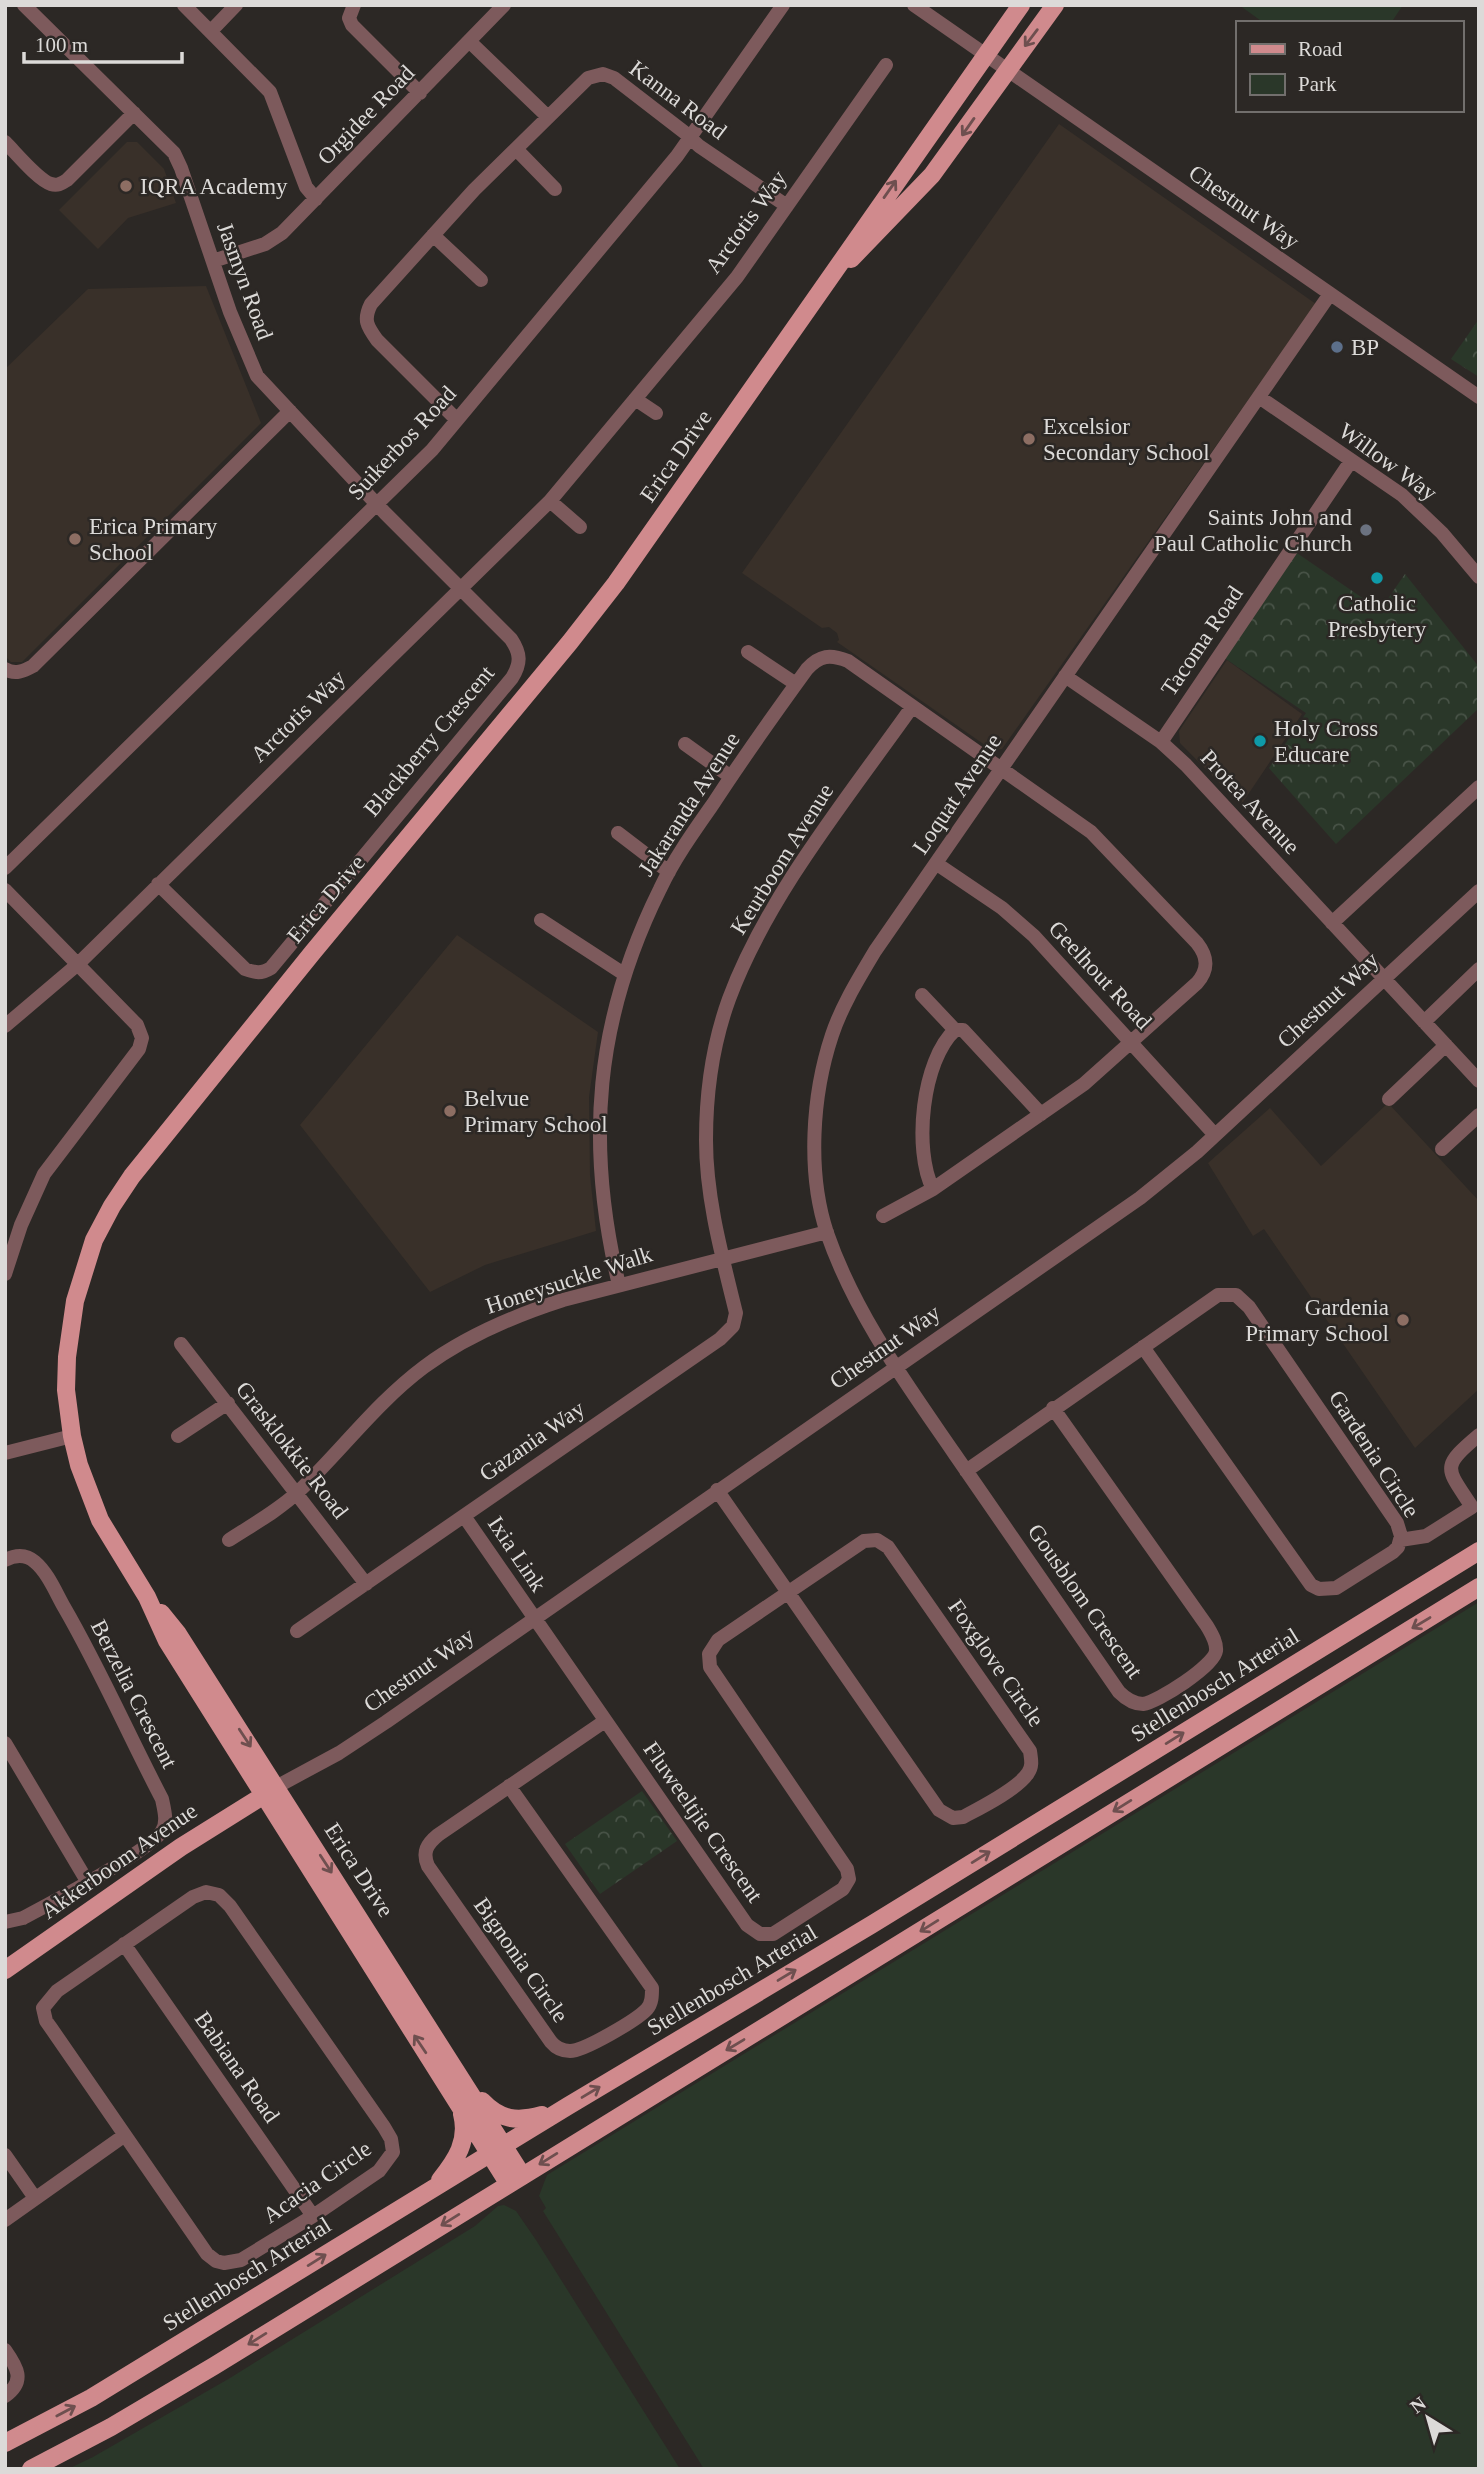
<svg xmlns="http://www.w3.org/2000/svg" width="1484" height="2474" font-family="'Times New Roman',serif">
	<defs>
		<pattern id="forest-crowns" width="20" height="18" patternUnits="userSpaceOnUse" patternTransform="scale(1.75)"><rect width="20" height="18" fill="#2a3729"/><path d="M2 6a3 3 0 1 1 6 0M12 15a3 3 0 1 1 6 0" fill="none" stroke="#485347"/></pattern>
	</defs>
	<rect width="100%" height="100%" fill="#2c2825"/>
	<!-- built -->
	<path fill="#393029" d="M1059,124L1316,304L1002,749L992,750L837,642L839,640L837,633L829,627L822,628L742,573Z
		M127,142H137L164,169L176,203L128,218L98,249L59,210Z
		M206,286L261,423L22,662H11L5,656V369L88,289Z
		M1227,660L1302,714L1241,805L1180,743L1179,731Z
		M457,935L598,1032L589,1097L590,1175L596,1231L485,1265L430,1292L300,1125Z
		M1388,1103L1479,1201V1389L1415,1448L1264,1229L1253,1236L1208,1163L1270,1108L1321,1166Z"/>
	<!-- green -->
	<path fill="#2a3729" d="M1239,5H1403L1391,23H1264Z
		M1479,1602V2469H704L543,2211L546,2208L539,2196L547,2175Z
		M504,2205L516,2211L536,2240L680,2469H68L93,2457L230,2378L475,2226L498,2206Z"/>
	<!-- forest -->
	<path fill="url(#forest-crowns)" d="M1479,319V377L1451,359Z
		M1291,549L1380,610L1405,574L1479,667V708L1336,844L1269,768L1306,713L1220,655Z
		M642,1791L677,1841L600,1894L565,1844Z"/>
	<g fill="none" stroke-linecap="round" stroke-linejoin="round">
		<!-- minor -->
		<path stroke="#7d5a5c" stroke-width="14" d="M24,5L174,153L181,168L230,312L257,376L385,513L511,639C521,654 521,663 512,678L271,968C261,974 256,973 245,969L158,884
			M184,5L270,92L306,187L316,199
			M354,5L349,18L352,25L420,93
			M914,5L1479,397
			M211,31L236,5
			M469,41L548,117
			M5,142C16,153 38,180 51,184C57,186 61,184 67,180L134,113
			M516,149L555,189
			M433,235L481,280
			M213,261L265,244L282,233L504,5
			M1259,397L1402,495L1442,533L1479,577
			M635,399L656,413
			M457,420L377,340C367,326 363,320 371,304L474,190L588,78L603,74L614,78L684,132L699,146L787,206
			M550,501L580,527
			M748,652L796,684
			M5,669C15,675 24,671 33,666L290,411
			M1065,676L1161,742L1186,765L1479,1081
			M1161,742L1351,461
			M685,744L731,777
			M618,833L669,872
			M937,864L1002,908L1034,936L1215,1135
			M5,868L432,450L677,156L783,5
			M5,890L137,1025L142,1038L139,1049L44,1174L21,1225L5,1274
			M541,920L624,974
			M1332,923L1479,787
			M922,995L955,1030H963L1041,1114
			M1424,1022L1479,969
			M5,1026L78,964L550,501L737,277L886,65
			M1389,1099L1446,1045
			M1442,1149L1479,1115
			M933,1189C913,1150 922,1060 955,1030
			M619,1285C585,1143 595,1020 660,889C674,859 694,831 713,804C743,758 775,713 807,669C820,655 830,654 848,661L1091,832L1197,943C1208,957 1209,969 1197,983L1084,1084L933,1189L883,1216
			M181,1344L366,1584
			M1053,1408L1207,1626C1211,1633 1217,1642 1216,1651C1214,1666 1158,1702 1143,1704C1133,1704 1126,1699 1119,1692C1064,1612 1009,1533 954,1453C906,1383 855,1314 827,1233C807,1173 812,1095 832,1035C842,1005 859,978 875,951L1330,294
			M178,1436L228,1403
			M5,1453L72,1436
			M966,1471L1218,1295H1236L1249,1307L1397,1523L1401,1536L1398,1547L1393,1552L1336,1588L1319,1589L1311,1585L1143,1347
			M464,1516L747,1925L760,1934H773L843,1889L849,1879L847,1869L710,1667L709,1654L718,1640L864,1541L877,1540L888,1547L1030,1751C1031,1759 1033,1766 1028,1773C1018,1789 980,1808 963,1817L953,1818L939,1810L717,1490
			M229,1540C252,1525 279,1510 299,1491C341,1451 377,1402 424,1367C466,1336 513,1316 563,1300L827,1232
			M1400,1540L1426,1536L1472,1507C1446,1467 1440,1468 1479,1435
			M5,1560C15,1555 26,1554 35,1562C48,1573 56,1593 64,1607C100,1669 129,1736 162,1799C164,1809 168,1822 162,1831C150,1851 49,1904 23,1918L5,1922
			M297,1631L720,1339L733,1326L736,1313C722,1256 706,1198 706,1140C706,1093 713,1043 729,999C767,896 849,796 912,707
			M5,1743L87,1881
			M509,1786L652,1988C652,1996 652,2003 647,2009C637,2020 584,2051 570,2051C562,2051 556,2048 551,2042L428,1866C422,1852 427,1844 438,1835L605,1721
			M276,1787L339,1753L386,1722L1140,1198L1197,1152L1479,891
			M206,1892L219,1895L230,1906L384,2127L391,2139L393,2152L379,2171L313,2216L241,2260L224,2263L216,2261L207,2254L51,2028L46,2021L43,2008L57,1991L193,1897Z
			M124,1944L313,2216
			M5,2155L35,2198
			M5,2220L125,2135
			M5,2350C17,2367 26,2381 5,2396"/>
		<!-- major -->
		<path stroke="#d08a8d" stroke-width="18" d="M851,259L932,175L1055,5
			M161,1613L178,1634L522,2175
			M5,1970L181,1847L272,1790
			M482,2101C500,2120 517,2122 542,2115
			M440,2180C456,2160 469,2141 462,2114
			M508,2183L167,1641L147,1597L100,1520L79,1465L72,1436L66,1390L67,1357L75,1301L94,1240L112,1206L132,1176L313,952L570,642L616,583L1021,5
			M5,2443L91,2398L568,2106L871,1925L1479,1551
			M31,2469L111,2427L214,2366L1479,1587"/>
	</g>
	<!-- one-way arrows -->
	<defs><path id="oneway-shaft" d="M-6 0H5M1.5-3L5.5 0L1.5 3" fill="none" stroke-width="1.6" stroke-linecap="round" stroke-linejoin="round" transform="scale(1.75)"/></defs>
	<g stroke="#6e4f4f">
		<use href="#oneway-shaft" transform="translate(1031 38) rotate(127)"/>
		<use href="#oneway-shaft" transform="translate(968 127) rotate(125)"/>
		<use href="#oneway-shaft" transform="translate(890 189) rotate(-55)"/>
		<use href="#oneway-shaft" transform="translate(1421 1623) rotate(149)"/>
		<use href="#oneway-shaft" transform="translate(245 1738) rotate(57)"/>
		<use href="#oneway-shaft" transform="translate(1175 1738) rotate(-32)"/>
		<use href="#oneway-shaft" transform="translate(1122 1806) rotate(148)"/>
		<use href="#oneway-shaft" transform="translate(981 1857) rotate(-32)"/>
		<use href="#oneway-shaft" transform="translate(326 1864) rotate(57)"/>
		<use href="#oneway-shaft" transform="translate(929 1926) rotate(148)"/>
		<use href="#oneway-shaft" transform="translate(787 1975) rotate(-31)"/>
		<use href="#oneway-shaft" transform="translate(420 2044) rotate(-124)"/>
		<use href="#oneway-shaft" transform="translate(735 2045) rotate(149)"/>
		<use href="#oneway-shaft" transform="translate(591 2092) rotate(-31)"/>
		<use href="#oneway-shaft" transform="translate(548 2159) rotate(148)"/>
		<use href="#oneway-shaft" transform="translate(450 2220) rotate(148)"/>
		<use href="#oneway-shaft" transform="translate(317 2260) rotate(-32)"/>
		<use href="#oneway-shaft" transform="translate(257 2339) rotate(148)"/>
		<use href="#oneway-shaft" transform="translate(66 2411) rotate(-28)"/>
	</g>
	<!-- markers -->
	<g fill="#8d6e63" stroke="#2c2825" stroke-width="2.5">
		<circle cx="126" cy="186" r="7"/>
		<circle cx="1029" cy="439" r="7"/>
		<circle cx="75" cy="539" r="7"/>
		<circle cx="450" cy="1111" r="7"/>
		<circle cx="1403" cy="1320" r="7"/>
	</g>
	<circle fill="#5c6f8a" stroke="#2c2825" stroke-width="2.5" cx="1337" cy="347" r="7"/>
	<circle fill="#6b7280" stroke="#2c2825" stroke-width="2.5" cx="1366" cy="530" r="7"/>
	<g fill="#0f9aa8" stroke="#2c2825" stroke-width="2.5">
		<circle cx="1377" cy="578" r="7"/>
		<circle cx="1260" cy="741" r="7"/>
	</g>
	<g text-anchor="middle" dominant-baseline="central" stroke-width="5" stroke-linejoin="round" paint-order="stroke">
		<!-- street labels -->
		<g font-size="23" fill="#dcdad8" stroke="#2c2825">
			<text transform="translate(678 100) rotate(37)">Kanna Road</text>
			<text transform="translate(366 115) rotate(-46)">Orgidee Road</text>
			<text transform="translate(1244 207) rotate(35)">Chestnut Way</text>
			<text transform="translate(746 222) rotate(-54)">Arctotis Way</text>
			<text transform="translate(245 281) rotate(70)">Jasmyn Road</text>
			<text transform="translate(402 443) rotate(-47)">Suikerbos Road</text>
			<text transform="translate(676 456) rotate(-55)">Erica Drive</text>
			<text transform="translate(1388 462) rotate(36)">Willow Way</text>
			<text transform="translate(1202 641) rotate(-56)">Tacoma Road</text>
			<text transform="translate(298 716) rotate(-44)">Arctotis Way</text>
			<text transform="translate(429 741) rotate(-50)">Blackberry Crescent</text>
			<text transform="translate(957 794) rotate(-56)">Loquat Avenue</text>
			<text transform="translate(1250 802) rotate(47)">Protea Avenue</text>
			<text transform="translate(689 804) rotate(-57)">Jakaranda Avenue</text>
			<text transform="translate(782 859) rotate(-58)">Keurboom Avenue</text>
			<text transform="translate(326 899) rotate(-50)">Erica Drive</text>
			<text transform="translate(1100 975) rotate(47)">Geelhout Road</text>
			<text transform="translate(1328 1000) rotate(-43)">Chestnut Way</text>
			<text transform="translate(569 1280) rotate(-18)">Honeysuckle Walk</text>
			<text transform="translate(885 1347) rotate(-35)">Chestnut Way</text>
			<text transform="translate(532 1441) rotate(-35)">Gazania Way</text>
			<text transform="translate(292 1450) rotate(52)">Grasklokkie Road</text>
			<text transform="translate(1374 1454) rotate(57)">Gardenia Circle</text>
			<text transform="translate(517 1554) rotate(56)">Ixia Link</text>
			<text transform="translate(1085 1601) rotate(55)">Gousblom Crescent</text>
			<text transform="translate(996 1663) rotate(55)">Foxglove Circle</text>
			<text transform="translate(419 1670) rotate(-35)">Chestnut Way</text>
			<text transform="translate(1215 1685) rotate(-32)">Stellenbosch Arterial</text>
			<text transform="translate(134 1694) rotate(63)">Berzelia Crescent</text>
			<text transform="translate(703 1822) rotate(55)">Fluweeltjie Crescent</text>
			<text transform="translate(119 1861) rotate(-35)">Akkerboom Avenue</text>
			<text transform="translate(359 1870) rotate(57)">Erica Drive</text>
			<text transform="translate(521 1960) rotate(55)">Bignonia Circle</text>
			<text transform="translate(732 1980) rotate(-31)">Stellenbosch Arterial</text>
			<text transform="translate(237 2067) rotate(55)">Babiana Road</text>
			<text transform="translate(317 2182) rotate(-35)">Acacia Circle</text>
			<text transform="translate(247 2274) rotate(-32)">Stellenbosch Arterial</text>
		</g>
		<!-- poi labels -->
		<g font-size="23" fill="#dcdad8" stroke="#2c2825" text-anchor="start">
			<text x="140" y="186">IQRA Academy</text>
			<text x="1351" y="347">BP</text>
			<text x="1043" y="426">Excelsior<tspan x="1043" dy="26">Secondary School</tspan></text>
			<text x="1352" y="517" text-anchor="end">Saints John and<tspan x="1352" dy="26">Paul Catholic Church</tspan></text>
			<text x="89" y="526">Erica Primary<tspan x="89" dy="26">School</tspan></text>
			<text x="1377" y="603" text-anchor="middle">Catholic<tspan x="1377" dy="26">Presbytery</tspan></text>
			<text x="1274" y="728">Holy Cross<tspan x="1274" dy="26">Educare</tspan></text>
			<text x="464" y="1098">Belvue<tspan x="464" dy="26">Primary School</tspan></text>
			<text x="1389" y="1307" text-anchor="end">Gardenia<tspan x="1389" dy="26">Primary School</tspan></text>
		</g>
	</g>
	<!-- border -->
	<rect width="1484" height="2474" fill="none" stroke="#dcdad8" stroke-width="14"/>
	<!-- legend -->
	<rect x="1236" y="21" width="228" height="91" fill="#2c2825" stroke="#726f6d" stroke-width="2"/>
	<rect x="1250" y="44" width="35" height="10" fill="#d08a8d" stroke="#726f6d" stroke-width="2"/>
	<text x="1298" y="56" font-size="21" fill="#dcdad8">Road</text>
	<rect x="1250" y="74" width="35" height="21" fill="#2a3729" stroke="#726f6d" stroke-width="2"/>
	<text x="1298" y="91" font-size="21" fill="#dcdad8">Park</text>
	<!-- north arrow -->
	<g transform="translate(1428 2418) rotate(323)" stroke="#2c2825" stroke-width="5" paint-order="stroke">
	<path d="M0-5L12 26L0 18L-12 26Z" fill="#dcdad8"/>
	<text y="-10" font-size="19" font-weight="bold" text-anchor="middle" fill="#dcdad8">N</text>
	</g>
	<!-- scale -->
	<path d="M24 52v10h158v-10" fill="none" stroke="#dcdad8" stroke-width="3.5"/>
	<text x="35" y="52" font-size="21" fill="#dcdad8" stroke="#2c2825" stroke-width="5" paint-order="stroke">100 m</text>
</svg>
